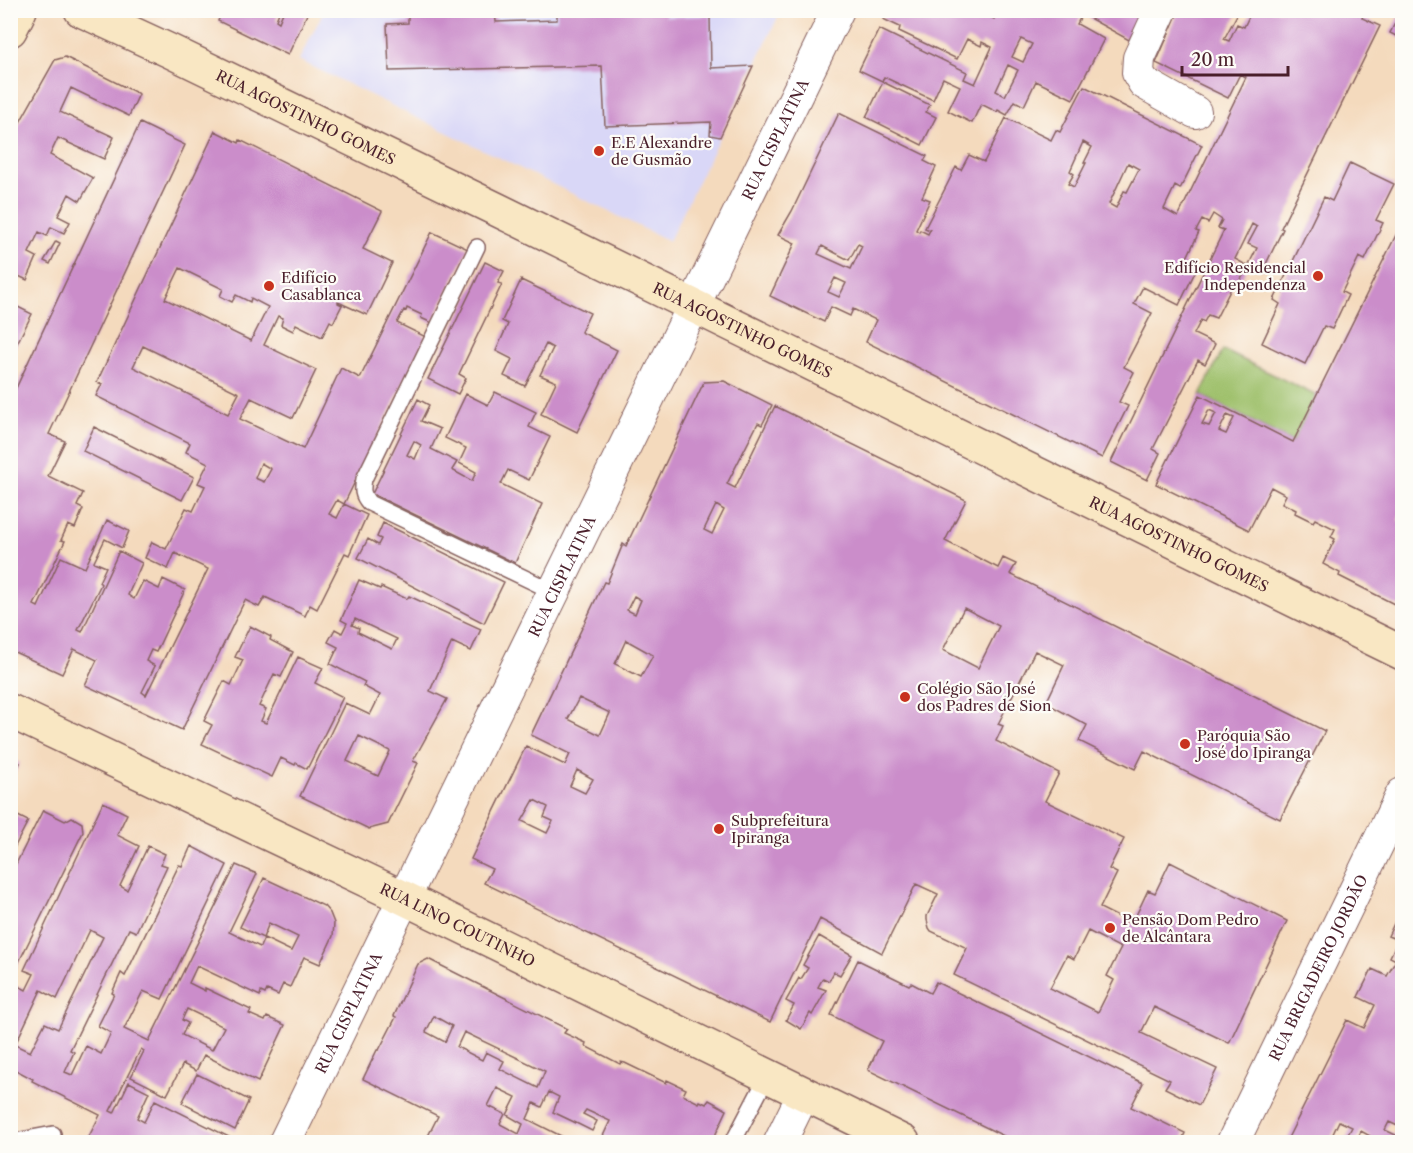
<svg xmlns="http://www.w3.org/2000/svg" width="1413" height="1153" font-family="'Libre Caslon Text',serif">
	<rect width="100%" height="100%" fill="#fdfcf7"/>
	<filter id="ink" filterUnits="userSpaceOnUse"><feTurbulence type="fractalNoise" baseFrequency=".0167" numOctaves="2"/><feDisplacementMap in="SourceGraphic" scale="12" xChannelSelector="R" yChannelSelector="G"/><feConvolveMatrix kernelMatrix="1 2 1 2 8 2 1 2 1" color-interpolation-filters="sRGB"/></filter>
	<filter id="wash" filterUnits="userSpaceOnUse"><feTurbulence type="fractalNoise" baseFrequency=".008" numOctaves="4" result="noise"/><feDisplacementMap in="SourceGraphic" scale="24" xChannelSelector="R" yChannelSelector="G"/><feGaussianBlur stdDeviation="1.35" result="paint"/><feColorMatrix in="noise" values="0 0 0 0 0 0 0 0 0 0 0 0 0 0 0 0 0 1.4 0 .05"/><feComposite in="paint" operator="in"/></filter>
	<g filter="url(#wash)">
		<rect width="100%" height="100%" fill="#f4dabd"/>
		<!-- built -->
		<path fill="#d9d7f7" d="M324,11H781L669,241L299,60Z"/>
		<!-- green -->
		<path fill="#9ec06a" stroke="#74704a" stroke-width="1.5" d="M1223,350L1317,396L1293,442L1200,395Z"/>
		<g id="blocks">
			<!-- building -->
			<path fill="#cb8dca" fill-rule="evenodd" d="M223,10H280L276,20L279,22L284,10H309L288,55L218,21Z
				M408,10H495L496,22L557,20V10H666V17L710,16L711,68L753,66L720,137L710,135L711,122L605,126L602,66L389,71L387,24L408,23Z
				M888,10H984L982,13L994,19L997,10H1111L1113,12L1114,10H1144L1129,40L1082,14L1077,24L1104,39L1073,99L1036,81L1024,106L1015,101L1007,115L998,110L997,112L981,104L972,123L948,111L960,86L943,78L933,100L884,77L882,81L859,70L879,29L967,72L964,79L975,84L992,47L982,42L981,46L967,39L957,59L899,31L900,27L883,19ZM1021,39L1032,44L1023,62L1012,57ZM1008,65L1018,70L1005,96L996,91Z
				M1179,10L1239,11L1224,39L1229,41L1237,24L1244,27L1252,10H1366L1362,18L1380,26L1281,228L1283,229L1263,270L1249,264L1257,248L1248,244L1257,227L1252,224L1235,259L1248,266L1239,283L1235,281L1216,318L1208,315L1204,322L1201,320L1194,334L1215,344L1205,364L1198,360L1153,449L1160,453L1147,480L1111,462L1224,230L1218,228L1222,220L1213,214L1208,223L1202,220L1196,231L1199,232L1184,264L1196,270L1179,305L1143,287L1134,304L1152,313L1124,367L1134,372L1119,402L1128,406L1102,458L866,342L876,320L853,309L850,316L831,307L824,322L770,296L795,243L778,235L792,211L839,113L927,156L924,161L936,167L922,197L930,200L916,230L919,232L920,230L928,234L930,230L925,228L956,167L961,170L969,155L984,162L1006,118L1051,140L1056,130L1060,132L1084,86L1202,145L1180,189L1175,186L1164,209L1178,217L1246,77L1240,74L1228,98L1156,63ZM1083,142L1092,147L1084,163H1086L1074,187L1068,184L1074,174L1070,171ZM1128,163L1139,169L1127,192L1124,191L1116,208L1109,204ZM858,244L862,246L851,269L818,254L822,246L849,260ZM835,278L846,283L839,297L828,292Z
				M1402,10V39L1390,33Z
				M65,57L139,94L129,116L71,88L60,112L114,137L104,159L58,138L50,155L93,178L80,201L69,194L58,216L70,222L64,233L51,227L47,236L39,232L29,253L37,257L27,280L10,272V140L55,60Z
				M883,82L930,105L926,112L936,117L922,145L866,117Z
				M140,123L185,145L49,434L65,441L48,476L83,493L77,506L83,509L75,528L68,525L61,540L65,541L34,605L38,607L61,557L85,568L107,520L129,531L122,548L105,539L94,562L106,567L99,582L101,584L78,630L82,632L119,551L142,563L128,595L134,599L143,581L159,589L163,579L185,590L156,652L151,650L146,661L155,666L142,692L146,695L208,569L175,553L168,569L145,558L152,542L166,549L186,508L193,511L205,486L198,483L208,463L186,452L190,443L96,396L102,384L97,382L215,131L239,143L240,140L382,211L363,249L392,263L367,315L338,302V303L342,305L333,323L330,321L322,337L296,324L293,331L281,325L283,318L278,316L264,345L316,370L293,418L251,398L240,419L303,449L341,368L360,378L432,232L468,249L432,323L421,318L422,315L407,308L406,311L404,310L397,323L426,337L344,504L337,500L329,514L337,518L344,504L367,515L349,555L345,553L317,609L310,605L305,616L265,597L259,607L245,600L182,730L85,685L97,660L74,649L62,674L10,650V401ZM180,268L223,289L220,296L232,302L236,295L250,302L251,298L268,307L251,341L165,299ZM143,346L239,393L228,414L133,367ZM261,463L271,469L264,482L255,478Z
				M1350,163L1394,184L1376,220L1383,223L1365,260L1359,257L1342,292L1348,295L1332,329L1324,326L1305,364L1262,343L1280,304L1274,300L1324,197L1332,201Z
				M1402,223V511L1398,520L1402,523V608L1339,576L1340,573L1323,564L1335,539L1331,537L1335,529L1315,519L1313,522L1295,513L1296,510L1282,503L1286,495L1271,487L1249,530L1156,484L1200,395L1293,442ZM1209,410L1216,413L1209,426L1202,424ZM1227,415L1234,418L1226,434L1219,431Z
				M56,241L60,243L50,264L44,261Z
				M485,262L504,271L498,283L502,284L459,374L466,378L458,394L428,379Z
				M521,280L590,313L581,332L617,350L577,432L541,414L556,382L540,375L553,348L546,344L525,386L504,376L512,359L496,351L508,324L502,321Z
				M10,303L32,314L10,357Z
				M724,381L772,405L762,425L758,423L727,484L735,488L775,406L966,500L945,541L998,568L1003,558L1016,564L1010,574L1325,731L1280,819L1144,751L1135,769L1079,741L1087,725L1046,703L1064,665L1035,651L998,724L1003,726L996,741L1059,773L1045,801L1124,839L1109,869L1117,873L1100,908L1132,924L1148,890L1155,893L1170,862L1287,921L1229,1043L1154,1007L1141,1033L1217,1069L1199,1105L1165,1088L1170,1080L954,975L967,948L931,931L929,928L927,920V916L938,894L916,884L882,953L820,919L770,1022L484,883L492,869L471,859L526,746L565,765L570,754L531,735L604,582L607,583L623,544L626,546L704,382ZM716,505L724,510L712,534L704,530ZM634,596L641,600L635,614L627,610ZM964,608L999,626L978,668L943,650ZM626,640L653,655L641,677L615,664ZM579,698L610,713L600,735L568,719ZM577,770L593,779L585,793L570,786ZM534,800L548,807L544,817L553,821L547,833L522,821ZM1088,931L1121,948L1107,976L1114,980L1098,1012L1050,988L1067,955L1074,959Z
				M495,392L536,412L529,427L550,437L529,480L508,470L501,484L542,504L515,563L372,494L418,399L429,405L421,421L440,429L431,449L457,462L452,470L472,481L476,472L459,463L466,448L445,438L466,394L488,405ZM414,441L421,445L415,459L407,455Z
				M94,427L194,477L182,500L83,451Z
				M383,523L504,582L484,623L358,558L368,539L378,545L381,539L377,537Z
				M359,580L380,589L381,587L407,599L409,596L481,629L471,651L452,642L430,691L447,699L413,761L418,763L388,824L369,829L300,796L345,703L370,715L380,695L363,686L365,682L330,664L338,647L328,642L335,629L342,633L347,623L341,620ZM355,619L397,639L392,649L358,632L359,628L352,625ZM359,736L390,751L378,776L347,761Z
				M250,626L271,637L270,640L293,652L281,677L274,674L259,706L266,709L261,721L266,723L298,657L323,668L315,683L343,697L307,769L296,763L295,765L281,758L272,777L202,744L212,725L204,721L224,681L231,685L243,660L235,657Z
				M10,759L20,763L10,782Z
				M103,802L127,814L117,835L139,846L120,886L127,890L148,846L165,854L161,864L167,866L136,932L129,929L70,1050L74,1052L65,1072L72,1075L86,1046L101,1054L111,1033L98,1026L114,994L112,993L121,973L125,976L179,865L182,866L191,846L227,865L162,999L143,991L124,1029L149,1041L236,865L257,874L229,932L260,947L264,938L291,951L298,937L269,923L263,938L240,927L264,878L324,906L330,913L334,923L333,936L320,964L304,957L290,987L283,984L278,995L267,990L265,994L261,992L260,996L197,966L189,983L205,991V988L251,1010L249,1014L265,1021L267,1017L285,1025L258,1082L204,1055L196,1071L183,1064L167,1095L131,1077L144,1051L141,1049L110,1111L114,1113L129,1082L149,1092L137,1118L144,1122L155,1100L231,1138L229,1142H86L100,1115L32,1081L33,1079L10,1067V998L14,991L16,992L19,986L26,990L34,974L24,970ZM90,930L103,937L58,1029L45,1023L30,1052L15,1045L41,990L57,999ZM187,1009L224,1027L212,1050L182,1035L188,1023L182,1020Z
				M43,810L65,821L72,817L82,823L83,832L10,980V876Z
				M10,812L28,821L10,856Z
				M1402,907V1128L1389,1122L1385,1130L1402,1138V1142H1366L1370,1136L1361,1131L1356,1142H1344L1352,1127L1339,1121L1331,1138L1342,1142H1286L1347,1020L1364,1028L1375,1005L1358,997L1372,969L1387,976L1396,960L1390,957L1398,940L1388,936Z
				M819,936L852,955L840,975L834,972L829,981L823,978L818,987L826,990L812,1015L810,1013L801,1029L786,1020L794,1005L786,1001L799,978L801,979L808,968L803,965Z
				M428,959L567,1029L564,1033L586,1043L585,1046L620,1064L621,1062L625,1063L666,1083L667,1080L686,1089L683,1095L699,1103L700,1101L706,1104L709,1100L727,1110L712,1142H615L603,1136L610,1121L586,1110L583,1114L597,1121L592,1131L572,1121L553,1112L559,1097L549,1092L542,1107L534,1103L527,1119L573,1142H425L438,1116L363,1079L377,1050H379L396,1017L394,1016L418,964ZM434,1016L452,1026L445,1042L426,1032ZM464,1032L545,1071L538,1088L500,1069L504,1061L486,1052L482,1060L457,1047ZM497,1088L516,1097L507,1115L523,1124L519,1134L500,1124L505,1114L488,1106Z
				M858,960L909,985L911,983L930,993L936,982L1143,1083L1131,1107L1185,1133L1181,1142H1016L868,1070L882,1041L831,1015Z
				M197,1074L249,1100L235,1130L182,1103Z"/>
		</g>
	</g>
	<g filter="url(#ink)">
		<use href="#blocks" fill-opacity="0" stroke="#86605e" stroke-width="1.5"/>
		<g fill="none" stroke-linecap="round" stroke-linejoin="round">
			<!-- lane casing -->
			<g stroke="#86605e" stroke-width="18">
				<path id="lane" d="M477,247L364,479C362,490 362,495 369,503L554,592
					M10,1142L53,1134
					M733,1142L767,1077"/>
			</g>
			<!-- street casing -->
			<g stroke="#86605e" stroke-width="34">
				<g id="street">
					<path d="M1161,10L1139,58L1138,73L1144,83L1195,112"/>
					<path id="s1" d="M285,1142L838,10"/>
					<path d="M780,1142L803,1095"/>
					<path id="s2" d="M1233,1142L1402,794"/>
				</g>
			</g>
			<!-- secondary casing -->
			<g stroke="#86605e" stroke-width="36">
				<g id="secondary">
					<path id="s3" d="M81,10L170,51L498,210L1402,653"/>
					<path d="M10,30L20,10"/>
					<path id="s4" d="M10,711L404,898L903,1142"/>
				</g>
			</g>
			<!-- lane -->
			<use href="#lane" stroke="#fff" stroke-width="15"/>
			<!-- street -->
			<use href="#street" stroke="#fff" stroke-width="32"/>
			<!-- secondary -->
			<use href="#secondary" stroke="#f9e7c3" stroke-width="33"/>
		</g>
	</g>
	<!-- markers -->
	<g fill="#c8321e" stroke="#fdfcf7" stroke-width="2">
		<circle cx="599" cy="151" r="6"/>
		<circle cx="1318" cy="276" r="6"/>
		<circle cx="269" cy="286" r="6"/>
		<circle cx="905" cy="697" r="6"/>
		<circle cx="1185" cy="744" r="6"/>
		<circle cx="719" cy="829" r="6"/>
		<circle cx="1110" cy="928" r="6"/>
	</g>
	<g text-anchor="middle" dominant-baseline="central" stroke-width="4.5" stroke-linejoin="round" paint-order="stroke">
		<!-- street labels -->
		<g font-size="15" fill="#4a1f2b" stroke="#fdfcf7">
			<text stroke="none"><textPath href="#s3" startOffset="249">RUA AGOSTINHO GOMES</textPath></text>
			<text stroke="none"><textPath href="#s1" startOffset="1116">RUA CISPLATINA</textPath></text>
			<text stroke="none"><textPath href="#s3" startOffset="735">RUA AGOSTINHO GOMES</textPath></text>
			<text stroke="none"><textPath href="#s3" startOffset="1221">RUA AGOSTINHO GOMES</textPath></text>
			<text stroke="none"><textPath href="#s1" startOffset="630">RUA CISPLATINA</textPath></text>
			<text stroke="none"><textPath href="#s4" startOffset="496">RUA LINO COUTINHO</textPath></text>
			<text stroke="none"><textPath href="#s2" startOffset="194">RUA BRIGADEIRO JORDÃO</textPath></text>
			<text stroke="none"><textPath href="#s1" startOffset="144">RUA CISPLATINA</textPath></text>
		</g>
		<!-- poi labels -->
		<g font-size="15" fill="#4a1f2b" stroke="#fdfcf7" text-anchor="start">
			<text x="611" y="142">E.E Alexandre<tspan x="611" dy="17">de Gusmão</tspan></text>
			<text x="1306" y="267" text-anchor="end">Edifício Residencial<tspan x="1306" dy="17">Independenza</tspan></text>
			<text x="281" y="277">Edifício<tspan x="281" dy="17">Casablanca</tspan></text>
			<text x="917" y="688">Colégio São José<tspan x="917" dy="17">dos Padres de Sion</tspan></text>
			<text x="1197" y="735">Paróquia São<tspan x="1197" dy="17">José do Ipiranga</tspan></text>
			<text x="731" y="820">Subprefeitura<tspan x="731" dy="17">Ipiranga</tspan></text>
			<text x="1122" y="919">Pensão Dom Pedro<tspan x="1122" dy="17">de Alcântara</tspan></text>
		</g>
	</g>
	<!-- margin -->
	<rect width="1413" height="1153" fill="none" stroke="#fdfcf7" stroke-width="36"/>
	<!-- scale -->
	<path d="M1182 66v9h106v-9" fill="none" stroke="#4a1f2b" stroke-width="3"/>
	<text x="1191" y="66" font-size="18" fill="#4a1f2b" stroke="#fdfcf7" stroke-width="4.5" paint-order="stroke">20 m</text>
</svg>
